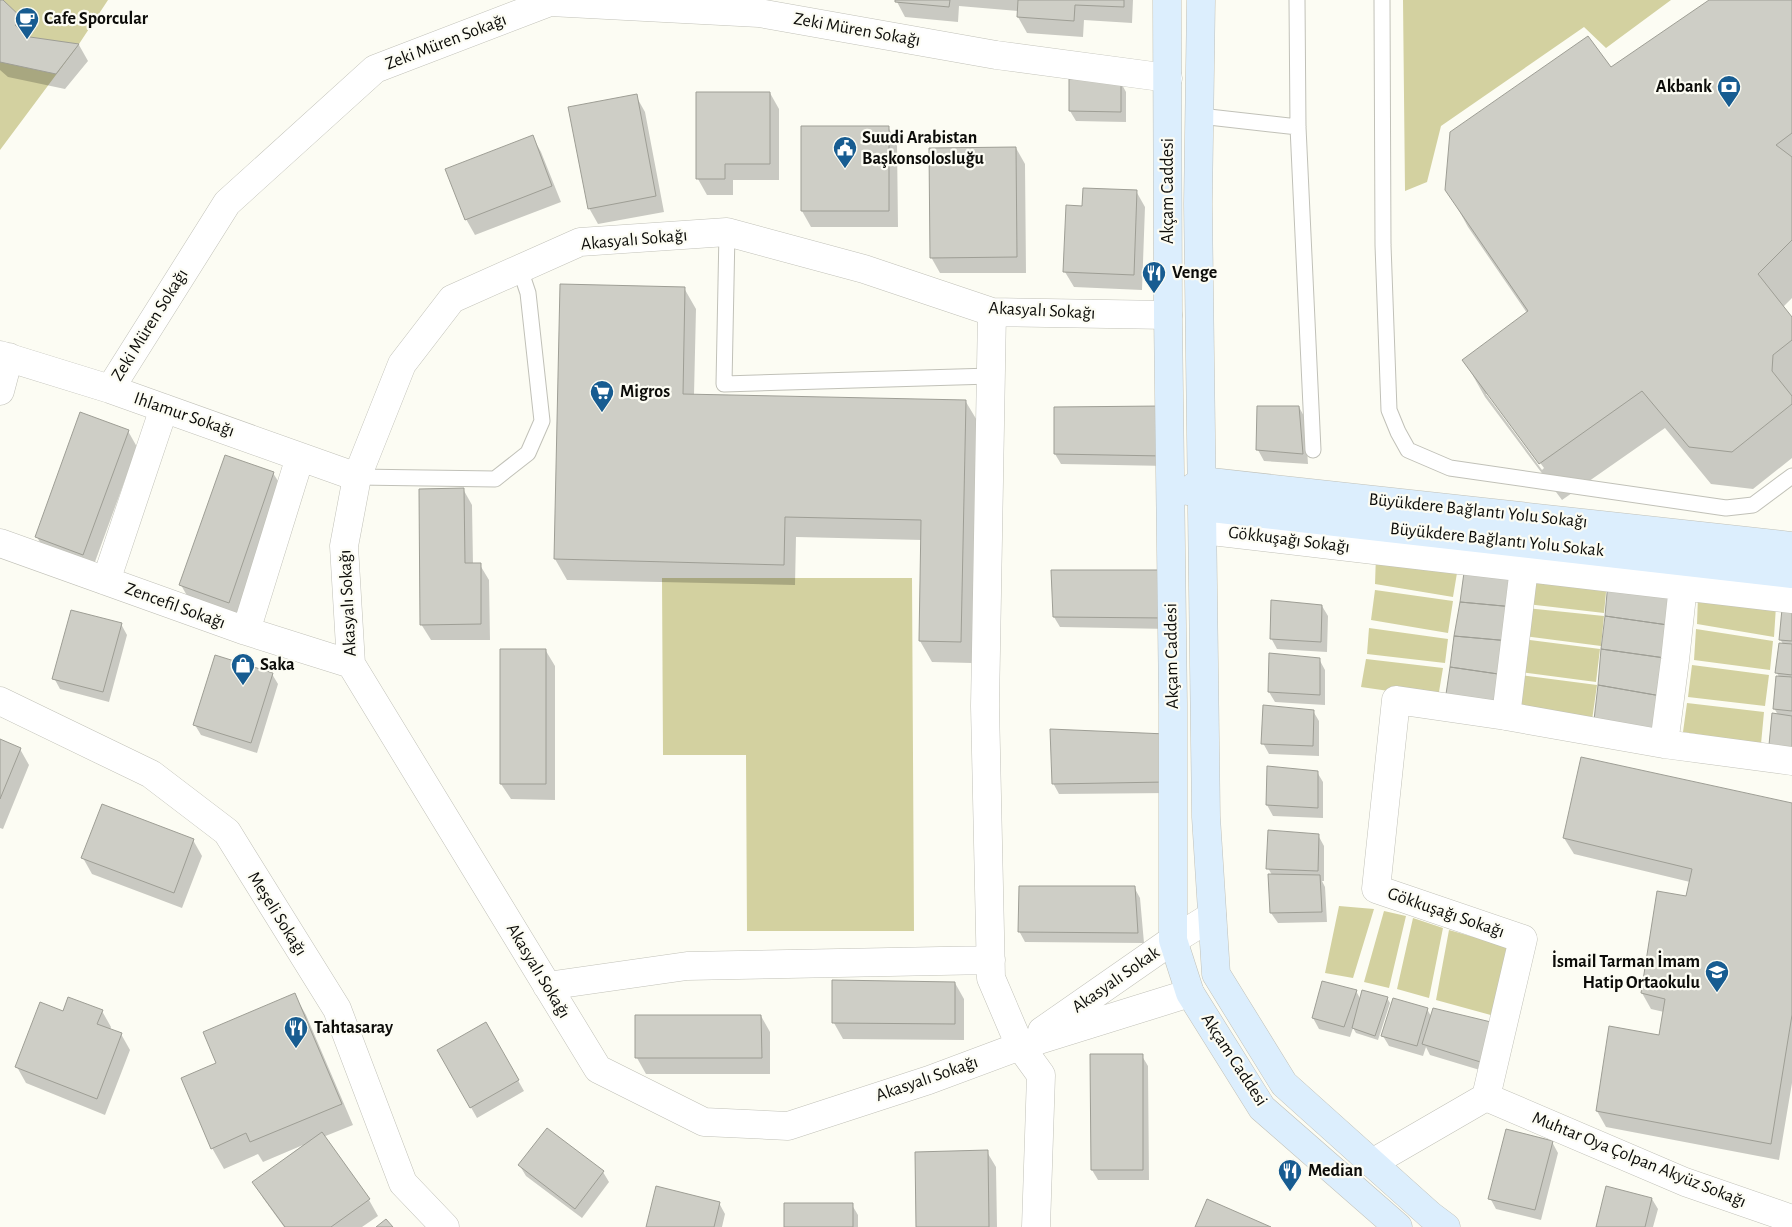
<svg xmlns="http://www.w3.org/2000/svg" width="1792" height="1227" font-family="'Alegreya Sans',sans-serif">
	<rect width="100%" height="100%" fill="#fcfcf3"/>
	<!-- green -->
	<path fill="#d3d1a0" d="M0,0H108L79,44L0,150Z
		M1403,0H1671L1606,48L1584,27L1441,126L1427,182L1405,191Z
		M1376,555L1458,567L1453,597L1375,584Z
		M1530,573L1607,582L1604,613L1527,604Z
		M662,578H912L914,931H747L746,755H663Z
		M1375,590L1453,601L1448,633L1371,620Z
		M1698,596L1776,606L1774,637L1697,624Z
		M1526,608L1604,616L1601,646L1524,636Z
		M1369,628L1448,639L1445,663L1367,654Z
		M1696,629L1773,641L1770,670L1694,660Z
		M1523,639L1600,649L1596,682L1521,672Z
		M1366,659L1443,668L1438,698L1361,687Z
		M1692,665L1769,675L1765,706L1688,697Z
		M1521,675L1597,685L1592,720L1516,709Z
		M1687,703L1764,712L1761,744L1683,732Z
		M1339,906L1374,909L1353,978L1325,973Z
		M1384,911L1406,916L1389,988L1364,982Z
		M1413,918L1443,928L1429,998L1397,989Z
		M1449,930L1512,948L1498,1017L1436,1000Z"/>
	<!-- shadow -->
	<path fill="#0003" fill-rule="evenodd" d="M0,0L21,19L30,35L28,37L30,38L79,45L88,61L65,89L8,77L0,70Z
		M896,0H1133L1132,23L1084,20L1083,37L1027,33L1018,17L1019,11L959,6L958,22L905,17Z
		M1711,0H1792V298L1783,307L1792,319V458L1753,489L1711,484L1665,428L1562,500L1485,397L1464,360L1527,313L1468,227L1447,189L1611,68ZM1486,394H1489L1544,468L1542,470Z
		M1120,81L1126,92V122L1076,121L1070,111Z
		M770,93L779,109V180H733V195H707L698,179L697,94Z
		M636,96L645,112L664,212L598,224L589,208Z
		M802,127H888L897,143L898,227H811L802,211Z
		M532,136L541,152L561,202L475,235L466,219Z
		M1016,148L1025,164L1026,273H940L931,257Z
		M1136,191L1145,207L1142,290L1074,287L1065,272L1083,207Z
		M684,288L696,309L694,395L966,402L978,422L972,663L932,662L920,641L922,540L796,537L795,585L567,580L555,559Z
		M1161,407L1168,466L1061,464L1055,454Z
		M1299,407L1305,418L1308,464L1264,461L1258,450Z
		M128,431L137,447L92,570L46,553L37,537Z
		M273,473L283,489L238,618L190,601L181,585Z
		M463,489L472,505L473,565H480L489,580L490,640H431L421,624Z
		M1162,571L1170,629L1060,627L1054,617Z
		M1322,606L1328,616L1327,652L1277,649L1271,638Z
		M1792,611V757L1778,715L1774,708L1779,677L1777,673L1783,644L1780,639Z
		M121,624L127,635L109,702L60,689L54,678Z
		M546,651L555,666V800L511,799L501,784Z
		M1319,659L1325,670V705L1275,702L1269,692Z
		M272,674L278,684L257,753L201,735L195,725Z
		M1313,711L1319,721V756L1269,754L1263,743Z
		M1165,735L1170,793L1059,794L1053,783Z
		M0,741L20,749L29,765L3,829L0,828Z
		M1269,767L1317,772L1323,782V818L1273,816L1267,805Z
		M1792,804V1083L1779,1160L1606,1127L1597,1111L1660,1037L1664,1012L1651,1009L1642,993L1687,898L1690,882L1574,854L1564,838Z
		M1318,835L1324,846V881H1322L1325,887L1327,922L1278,923L1271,913L1272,875L1268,868Z
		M193,840L202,856L182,908L92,874L83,858Z
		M1134,887L1140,898L1144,943L1025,942L1019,931Z
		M834,982L955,983L964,999V1040L843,1039L834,1023Z
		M1356,991L1361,1000L1387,998L1390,1003L1378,1040L1356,1033L1353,1028L1350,1037L1319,1029L1313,1018Z
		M294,994L306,1015L353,1125L323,1137L369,1200L378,1216L362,1227H284L263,1198L254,1182L303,1145L263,1162L258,1154L224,1169L212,1148L218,1064Z
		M1427,1009L1432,1018L1434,1010L1493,1074L1430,1055L1426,1047L1423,1056L1389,1046L1383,1036Z
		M102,1011L111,1027L110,1030L121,1034L130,1050L105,1115L26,1083L17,1067Z
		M761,1016L770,1032V1074H646L637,1058Z
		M486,1024L524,1091L477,1118L439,1051Z
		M1142,1056L1148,1066L1149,1180H1098L1092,1170Z
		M1552,1142L1558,1153L1541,1220L1496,1209L1490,1198Z
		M987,1152L996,1167L997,1227H917Z
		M520,1166L603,1172L609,1182L582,1218L526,1176Z
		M1652,1199L1658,1209L1653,1227H1597Z
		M719,1203L725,1214L722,1227H647Z
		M852,1205L858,1215V1227H785Z"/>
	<!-- building -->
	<path fill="#cecec6" stroke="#9e9e95" d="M0,0H3L22,18L15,25L30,37L79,44L56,74L0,62Z
		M895,0H950L949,7L895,2Z
		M1018,0H1124V7L1075,5L1074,21L1017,17Z
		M1709,0H1792V133L1776,145L1792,157V240L1758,274L1792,317V340L1773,355L1772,371L1792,396V404L1732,452L1689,447L1642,391L1539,464L1462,360L1528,311L1445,190L1450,132L1588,36L1611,67Z
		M1069,79L1121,80V112L1069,111Z
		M696,92H770V164H725V179H696Z
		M637,94L656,196L588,209L568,107Z
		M801,126H889V211H801Z
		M533,135L552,186L465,220L445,169Z
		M1016,147L1017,257L930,258L929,148Z
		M1083,188L1137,190L1134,275L1063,272L1066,205L1082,206Z
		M560,284L685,287L683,394L966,400L961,642L919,641L921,520L785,517L784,565L554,559Z
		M1162,406L1163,456L1054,454V407Z
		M1257,406H1299L1303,454L1256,450Z
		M80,412L129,430L83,555L35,537Z
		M225,455L274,472L229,603L179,585Z
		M464,488L465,563H481V624L420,625L419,489Z
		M1465,565L1519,571L1514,607L1460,602Z
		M1051,570H1163L1165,618L1053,617Z
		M1608,582L1673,590L1668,625L1605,616Z
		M1271,600L1322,605L1321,642L1270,639Z
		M1460,602L1514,607L1510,641L1454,636Z
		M1782,609H1792V641L1779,640Z
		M71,610L122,623L103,692L52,679Z
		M1605,616L1668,625L1665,658L1601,649Z
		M1454,636L1510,641L1505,675L1450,667Z
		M1779,643L1792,644V675L1775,673Z
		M500,649H546V784H500Z
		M1601,649L1665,658L1661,696L1598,685Z
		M1269,653L1320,658V695L1268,692Z
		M215,655L273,673L251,743L193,725Z
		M1450,667L1505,675L1496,712L1445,701Z
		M1776,676L1792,677V711L1773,709Z
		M1598,685L1661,696L1658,729L1594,720Z
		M1263,705L1314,710L1313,746L1261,744Z
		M1772,713L1792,716V748L1769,745Z
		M1050,729L1166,734L1165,782L1052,784Z
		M0,739L21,748L0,799Z
		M1581,757L1792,803V1015L1771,1144L1596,1111L1609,1026L1659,1035L1665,999L1641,993L1657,891L1686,896L1692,869L1563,838Z
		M1267,766L1318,771V808L1266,805Z
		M102,804L194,839L174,893L81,858Z
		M1268,830L1319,834L1318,871L1266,869Z
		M1268,874L1320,875L1322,912L1270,913Z
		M1019,886H1135L1138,933L1018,932Z
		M832,980L955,982V1024L832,1023Z
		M1322,981L1357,990L1344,1027L1312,1018Z
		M1362,990L1388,997L1375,1036L1352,1028Z
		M295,993L342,1104L250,1142L246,1133L211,1149L181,1078L216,1063L203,1032Z
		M68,997L103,1010L97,1024L122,1033L97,1099L15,1067L40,1002L63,1011Z
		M1393,998L1428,1008L1417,1046L1381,1036Z
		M1433,1008L1495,1023L1487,1064L1422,1044Z
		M635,1015H761L762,1058H635Z
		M486,1022L519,1080L470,1108L437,1050Z
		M1090,1054H1143V1170H1091Z
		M547,1128L604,1171L575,1209L518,1165Z
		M1506,1129L1553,1141L1535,1210L1488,1199Z
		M322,1132L370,1199L331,1227H285L252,1182Z
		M988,1150L989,1227H916L915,1152Z
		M656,1186L720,1202L714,1227H646Z
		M1606,1186L1652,1198L1645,1227H1596Z
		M1207,1199L1271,1227H1195Z
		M784,1203H853V1227H784Z
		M386,1219L393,1227H376Z"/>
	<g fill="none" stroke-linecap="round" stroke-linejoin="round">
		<!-- lane casing -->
		<g stroke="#c1c1b8" stroke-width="17">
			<path id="lane" d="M1297,0L1298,127L1313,450
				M1382,0L1383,245L1389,410L1398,432L1408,450L1450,468L1726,508L1753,505L1792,476
				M1200,116L1298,127
				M727,232L724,384L991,376
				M357,477L495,479L528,453L542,421L528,293L520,269"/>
		</g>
		<!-- street casing -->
		<g stroke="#c1c1b8" stroke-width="29">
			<path id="street" d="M992,312L985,706L991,978L1020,1046L1041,1075L1036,1227
				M1168,315L992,312L864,269L727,232L580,242L452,299L402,364L357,477L344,546L351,664L598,1069L704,1122L788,1126L929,1080L1020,1046L1190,993
				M0,355L110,389L357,477
				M110,389L227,203L375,69L550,2L759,13L996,55L1168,78
				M0,391L9,357
				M1203,530L1792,599
				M0,543L246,631L351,664
				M106,581L164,408
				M246,631L300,457
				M0,701L151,774L227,832L337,1009L403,1183L445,1227
				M1506,716L1524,568
				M1664,744L1675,660L1683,586
				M547,986L687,966L991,960
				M1042,1031L1167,944L1212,916
				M1486,1097L1685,1182L1792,1219
				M1372,1163L1486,1097L1523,939L1376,889L1396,700L1506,716L1664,744L1792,761"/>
		</g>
		<!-- secondary casing -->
		<g stroke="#c1c1b8" stroke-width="29">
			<path id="secondary" d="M1167,0L1168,315L1173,704V940L1190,993L1262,1108L1398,1227
				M1201,0L1198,204L1206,817L1216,974L1284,1084L1430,1215L1446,1227
				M1188,491L1202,481L1792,546
				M1203,507L1792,574"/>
		</g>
		<!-- lane -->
		<use href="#lane" stroke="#fff" stroke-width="15"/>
		<!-- street -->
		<use href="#street" stroke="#fff" stroke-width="28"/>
		<!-- secondary -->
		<use href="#secondary" stroke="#dceefd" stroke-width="28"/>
	</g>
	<!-- icons -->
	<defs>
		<g id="cafe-pin" transform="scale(1.25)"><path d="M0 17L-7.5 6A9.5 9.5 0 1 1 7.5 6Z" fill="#175c91" stroke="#fcfcf3"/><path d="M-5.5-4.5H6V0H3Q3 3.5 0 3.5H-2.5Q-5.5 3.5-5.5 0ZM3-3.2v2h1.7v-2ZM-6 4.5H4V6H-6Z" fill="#fff"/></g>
		<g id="bank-pin" transform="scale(1.25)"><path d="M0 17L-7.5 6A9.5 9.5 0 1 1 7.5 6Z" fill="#175c91" stroke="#fcfcf3"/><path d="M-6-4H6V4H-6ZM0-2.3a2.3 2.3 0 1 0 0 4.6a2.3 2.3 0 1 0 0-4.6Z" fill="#fff"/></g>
		<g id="civic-pin" transform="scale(1.25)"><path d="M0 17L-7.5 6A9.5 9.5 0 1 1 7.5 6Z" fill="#175c91" stroke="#fcfcf3"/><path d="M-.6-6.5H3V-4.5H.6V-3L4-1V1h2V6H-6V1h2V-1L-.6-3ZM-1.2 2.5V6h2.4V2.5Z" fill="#fff"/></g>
		<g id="restaurant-pin" transform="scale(1.25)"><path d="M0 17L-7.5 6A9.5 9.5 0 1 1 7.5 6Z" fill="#175c91" stroke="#fcfcf3"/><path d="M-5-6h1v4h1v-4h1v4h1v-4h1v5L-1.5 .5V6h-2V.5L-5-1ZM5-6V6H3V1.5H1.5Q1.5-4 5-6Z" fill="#fff"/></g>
		<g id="supermarket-pin" transform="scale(1.25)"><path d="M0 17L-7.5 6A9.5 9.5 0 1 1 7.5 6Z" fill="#175c91" stroke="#fcfcf3"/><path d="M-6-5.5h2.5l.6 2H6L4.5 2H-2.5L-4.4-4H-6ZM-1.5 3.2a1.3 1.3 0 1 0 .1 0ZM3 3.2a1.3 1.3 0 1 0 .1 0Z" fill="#fff"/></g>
		<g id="shop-pin" transform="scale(1.25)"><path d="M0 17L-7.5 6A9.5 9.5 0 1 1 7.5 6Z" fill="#175c91" stroke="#fcfcf3"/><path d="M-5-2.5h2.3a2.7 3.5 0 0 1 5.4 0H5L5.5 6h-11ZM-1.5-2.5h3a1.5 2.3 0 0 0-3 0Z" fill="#fff"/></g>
		<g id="school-pin" transform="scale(1.25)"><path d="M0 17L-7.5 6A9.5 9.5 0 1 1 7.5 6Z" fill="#175c91" stroke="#fcfcf3"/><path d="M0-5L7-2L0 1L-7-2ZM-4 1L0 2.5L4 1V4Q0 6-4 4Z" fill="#fff"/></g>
	</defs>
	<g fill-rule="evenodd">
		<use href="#cafe-pin" x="27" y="19"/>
		<use href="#bank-pin" x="1729" y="87"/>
		<use href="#civic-pin" x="845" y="148"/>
		<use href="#restaurant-pin" x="1154" y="273"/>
		<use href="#supermarket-pin" x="602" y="392"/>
		<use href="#shop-pin" x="243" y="665"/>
		<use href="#school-pin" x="1717" y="972"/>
		<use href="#restaurant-pin" x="296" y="1028"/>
		<use href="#restaurant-pin" x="1290" y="1171"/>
	</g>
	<g text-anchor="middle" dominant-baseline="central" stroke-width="4.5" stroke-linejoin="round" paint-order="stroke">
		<!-- poi labels -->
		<g font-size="18" font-weight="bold" fill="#0c0c09" stroke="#fcfcf3" text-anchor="start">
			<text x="44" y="19">Cafe Sporcular</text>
			<text x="1712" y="87" text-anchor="end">Akbank</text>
			<text x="862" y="138">Suudi Arabistan<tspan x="862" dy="21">Başkonsolosluğu</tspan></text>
			<text x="1172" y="273">Venge</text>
			<text x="620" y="392">Migros</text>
			<text x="260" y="665">Saka</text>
			<text x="1700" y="962" text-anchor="end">İsmail Tarman İmam<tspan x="1700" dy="21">Hatip Ortaokulu</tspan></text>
			<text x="314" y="1028">Tahtasaray</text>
			<text x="1308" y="1171">Median</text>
		</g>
		<!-- street labels -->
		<g font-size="18" fill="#0c0c09" stroke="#fcfcf3">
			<text transform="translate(857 30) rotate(10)">Zeki Müren Sokağı</text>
			<text transform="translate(446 42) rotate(-21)">Zeki Müren Sokağı</text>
			<text transform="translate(1168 191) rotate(-90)">Akçam Caddesi</text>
			<text transform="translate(634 240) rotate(-5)">Akasyalı Sokağı</text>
			<text transform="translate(1042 311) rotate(3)">Akasyalı Sokağı</text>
			<text transform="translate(150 325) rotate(-58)">Zeki Müren Sokağı</text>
			<text transform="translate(184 415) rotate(19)">Ihlamur Sokağı</text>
			<text transform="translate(1478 511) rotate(6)">Büyükdere Bağlantı Yolu Sokağı</text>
			<text transform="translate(1289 540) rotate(7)">Gökkuşağı Sokağı</text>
			<text transform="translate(1497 540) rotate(6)">Büyükdere Bağlantı Yolu Sokak</text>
			<text transform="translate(348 603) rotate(-93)">Akasyalı Sokağı</text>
			<text transform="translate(175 606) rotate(20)">Zencefil Sokağı</text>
			<text transform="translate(1172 656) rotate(-91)">Akçam Caddesi</text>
			<text transform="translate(1446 913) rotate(19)">Gökkuşağı Sokağı</text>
			<text transform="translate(277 914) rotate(58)">Meşeli Sokağı</text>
			<text transform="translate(538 971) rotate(59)">Akasyalı Sokağı</text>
			<text transform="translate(1116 980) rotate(-35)">Akasyalı Sokak</text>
			<text transform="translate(1234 1060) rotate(57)">Akçam Caddesi</text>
			<text transform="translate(927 1079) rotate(-19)">Akasyalı Sokağı</text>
			<text transform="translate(1639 1160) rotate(22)">Muhtar Oya Çolpan Akyüz Sokağı</text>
		</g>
	</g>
</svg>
